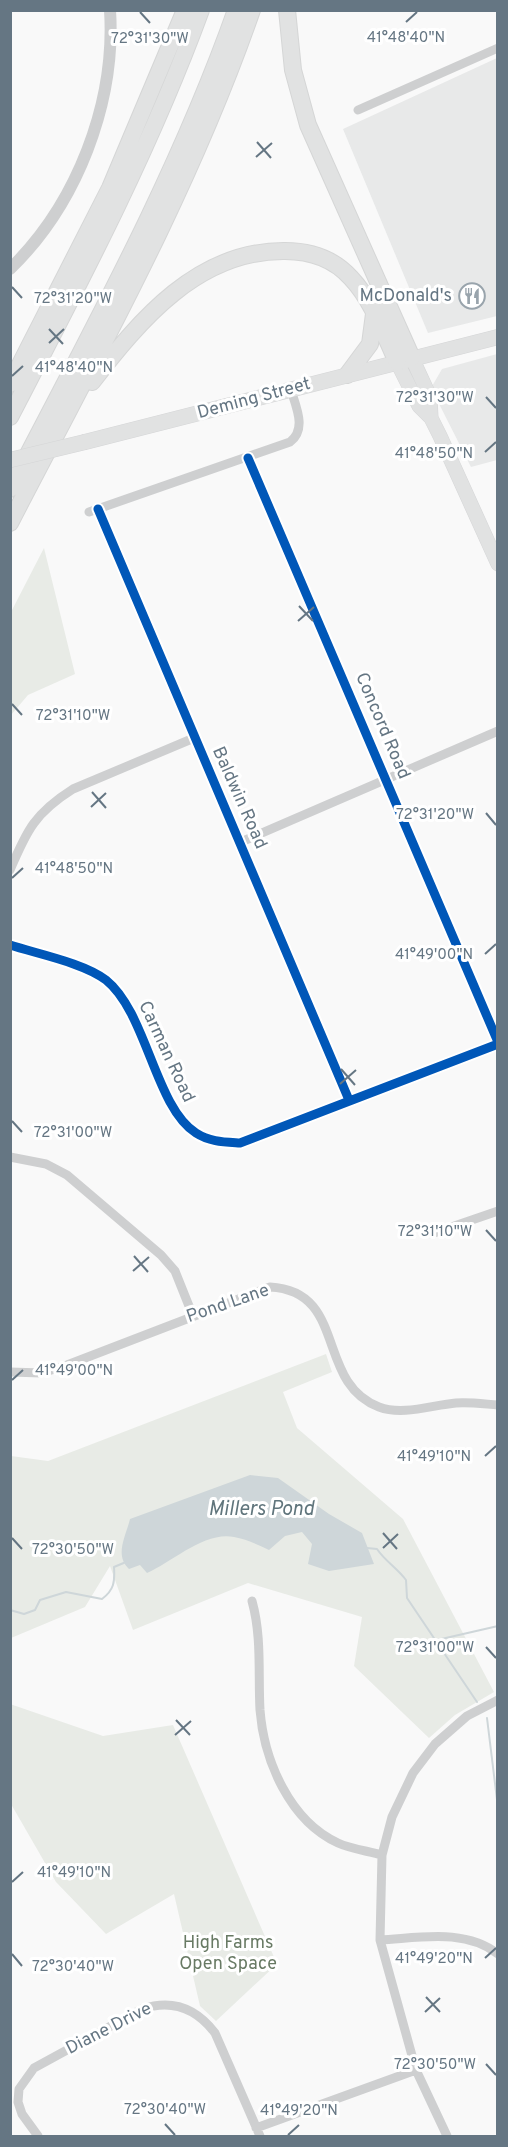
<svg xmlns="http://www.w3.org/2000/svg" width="508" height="2147" font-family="Overpass,sans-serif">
	<rect width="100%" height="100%" fill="#f9f9f9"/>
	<!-- built -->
	<path fill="#e8e9e9" d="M497,58V316L428,333L343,129Z
		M497,354V460L471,467L431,388L442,369Z"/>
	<!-- green -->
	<path fill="#e8ebe6" d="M44,548L75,674L28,695L11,715V612Z
		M326,1354L332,1372L283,1392L297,1428L403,1519L494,1692L455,1715L429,1738L354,1666L362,1617L248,1583L133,1630L110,1566L85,1607L11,1638V1456L48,1461Z
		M10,1704L103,1736L173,1725L277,1964L216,2021L200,2006L174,1894L106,1934L56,1882L11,1804Z"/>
	<!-- water -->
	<path fill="#ced6d9" d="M250,1475L278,1478L329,1514L362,1533L374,1564L329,1571L308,1564L312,1544L302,1532L285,1536L269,1550C258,1545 246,1539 234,1537C205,1531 172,1562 147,1573L140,1565L129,1569C114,1555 126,1536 130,1519Z"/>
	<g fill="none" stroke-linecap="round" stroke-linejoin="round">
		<!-- stream -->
		<path stroke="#ced6d9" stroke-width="2" d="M367,1548L377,1549C385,1561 397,1568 406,1580L407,1598L477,1702
			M10,1610L24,1614L35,1610L40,1600L66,1592L102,1599C114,1590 115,1582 114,1567L126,1562
			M437,1640L498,1626
			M487,1718L498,1808"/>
		<!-- secondary casing -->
		<g stroke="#d5d6d7" stroke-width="15">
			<path id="secondary" d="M412,358L430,397L431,418
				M397,362L419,406L431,418L440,436L498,564"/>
		</g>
		<!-- primary casing -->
		<g stroke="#d5d6d7" stroke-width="16">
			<path id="primary" d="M85,442L498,337"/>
		</g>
		<!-- motorway casing -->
		<g stroke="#d5d6d6" stroke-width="18">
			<path id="motorway" d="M287,10L293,70L308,125L412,358
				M347,375L370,344L374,314
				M92,382C140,320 198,250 285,251C310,251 334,259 351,278C372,300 384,334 397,362
				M10,384L110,188L185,10
				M10,417C79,284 149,152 201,10
				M10,489C91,332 177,177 236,10
				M10,523C97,355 190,189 252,10"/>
		</g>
		<!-- minor -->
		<path stroke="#cecfd0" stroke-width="9" d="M358,110L498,48
			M248,458L498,1042
			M98,509L349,1100
			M89,512L290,442C307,429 296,407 291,390
			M241,842L498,731
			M10,870C27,830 35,813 73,789L194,738
			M10,945C38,954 84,963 106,980C147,1013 155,1107 196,1133C210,1142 224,1142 240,1143L498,1044
			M10,1157L46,1164L67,1175L161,1255L175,1271L193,1316
			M431,1234L498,1211
			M10,1372L42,1373L67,1365L270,1287C348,1291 315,1383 379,1407C403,1416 432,1405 456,1403C470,1402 484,1404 498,1405
			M252,1601C262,1637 258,1673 260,1710C264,1761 290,1821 338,1843C351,1849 368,1851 382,1855
			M380,1940C419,1938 465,1928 498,1954
			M256,2128L416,2070
			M38,2136L22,2114L18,2102L19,2089L34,2068L142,2009C172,1999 196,2008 215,2033L260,2136
			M447,2136L416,2070L380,1940L382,1855L392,1817L413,1773L435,1744L467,1716L498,1700"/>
		<!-- tertiary -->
		<path stroke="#cecfd0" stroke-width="12" d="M10,269C77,204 116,103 110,10"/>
		<!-- secondary -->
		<use href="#secondary" stroke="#e1e2e2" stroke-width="14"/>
		<!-- primary -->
		<use href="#primary" stroke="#e1e2e2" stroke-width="15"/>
		<!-- motorway -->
		<use href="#motorway" stroke="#e1e2e2" stroke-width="16"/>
		<!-- primary-bridge casing -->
		<g stroke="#d5d6d7" stroke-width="16" stroke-linecap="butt">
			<path id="primary-bridge" d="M10,460L85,442"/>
		</g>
		<!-- primary-bridge -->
		<use href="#primary-bridge" stroke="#e1e2e2" stroke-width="15"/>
		<!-- cycleway casing -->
		<g stroke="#fff" stroke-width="13">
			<path id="cycleway" d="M248,458L498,1042
				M98,509L349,1100
				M10,945C38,954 84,963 106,980C147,1013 155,1107 196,1133C210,1142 224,1142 240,1143L498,1044"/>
		</g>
		<!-- cycleway -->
		<use href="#cycleway" stroke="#0057b8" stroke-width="9"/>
	</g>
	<!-- ticks -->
	<path fill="none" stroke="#657683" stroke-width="2" d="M140,12L150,23M406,22L417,12M257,142L271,158M256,157L272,143M12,287L22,298M49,329L63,344M49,343L64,329M12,376L23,366M486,397L496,408M485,452L496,442M299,606L313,621M298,621L314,607M12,704L22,715M92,792L106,808M91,807L106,793M486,813L496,825M12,878L23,868M485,954L496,944M341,1069L355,1085M340,1084L356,1070M12,1121L22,1132M486,1230L496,1241M134,1256L148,1272M133,1271L149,1257M12,1380L23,1370M485,1456L496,1446M383,1533L397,1549M12,1538L22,1549M383,1548L398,1534M486,1647L496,1658M176,1720L190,1735M175,1735L191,1721M12,1882L23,1872M12,1954L22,1966M485,1958L496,1948M426,1997L440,2012M425,2012L440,1998M486,2064L496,2075M165,2124L175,2135M288,2135L299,2125"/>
	<!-- icons -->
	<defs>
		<g id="restaurant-ring" transform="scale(1.35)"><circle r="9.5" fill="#fff" stroke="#99a4ac" stroke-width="1.5"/><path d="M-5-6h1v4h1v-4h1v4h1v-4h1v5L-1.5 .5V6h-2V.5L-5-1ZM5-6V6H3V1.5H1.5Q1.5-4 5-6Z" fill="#99a4ac"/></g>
	</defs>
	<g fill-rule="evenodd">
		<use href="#restaurant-ring" x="472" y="296"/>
	</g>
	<g text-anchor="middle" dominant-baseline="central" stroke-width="6" stroke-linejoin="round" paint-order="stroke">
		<!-- poi labels -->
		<g font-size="18" fill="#657683" stroke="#fff" text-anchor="end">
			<text x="452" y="296">McDonald's</text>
		</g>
		<!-- street labels -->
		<g font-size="18" fill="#657683" stroke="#fff">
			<text transform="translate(254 399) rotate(-15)">Deming Street</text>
			<text transform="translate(382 726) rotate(67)">Concord Road</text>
			<text transform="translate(239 798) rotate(66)">Baldwin Road</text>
			<text transform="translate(166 1052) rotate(65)">Carman Road</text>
			<text transform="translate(228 1304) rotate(-19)">Pond Lane</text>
			<text transform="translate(109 2029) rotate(-27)">Diane Drive</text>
		</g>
		<!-- park labels -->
		<g font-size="18" fill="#687a64" stroke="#fff">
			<text x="228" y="1943">High Farms<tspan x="228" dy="21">Open Space</tspan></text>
		</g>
		<!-- water labels -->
		<g font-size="20" font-style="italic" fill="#60757c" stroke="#fff">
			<text x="261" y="1510">Millers Pond</text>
		</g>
	</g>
	<g font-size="15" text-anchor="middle" fill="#657683" stroke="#fff" stroke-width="6" stroke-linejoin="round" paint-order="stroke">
		<text x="406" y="42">41°48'40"N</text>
		<text x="150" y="43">72°31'30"W</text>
		<text x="73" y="303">72°31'20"W</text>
		<text x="74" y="372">41°48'40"N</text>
		<text x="435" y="402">72°31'30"W</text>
		<text x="434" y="458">41°48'50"N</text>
		<text x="73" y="720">72°31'10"W</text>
		<text x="435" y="819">72°31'20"W</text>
		<text x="74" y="873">41°48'50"N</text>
		<text x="434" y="959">41°49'00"N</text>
		<text x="73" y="1137">72°31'00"W</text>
		<text x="435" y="1236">72°31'10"W</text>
		<text x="74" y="1375">41°49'00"N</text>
		<text x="434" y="1461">41°49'10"N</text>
		<text x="73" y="1554">72°30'50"W</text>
		<text x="435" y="1652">72°31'00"W</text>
		<text x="74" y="1877">41°49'10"N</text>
		<text x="434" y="1963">41°49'20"N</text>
		<text x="73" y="1971">72°30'40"W</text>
		<text x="435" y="2069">72°30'50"W</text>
		<text x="165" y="2114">72°30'40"W</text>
		<text x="299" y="2115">41°49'20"N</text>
	</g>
	<!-- border -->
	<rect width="508" height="2147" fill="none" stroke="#657683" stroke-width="24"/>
</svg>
